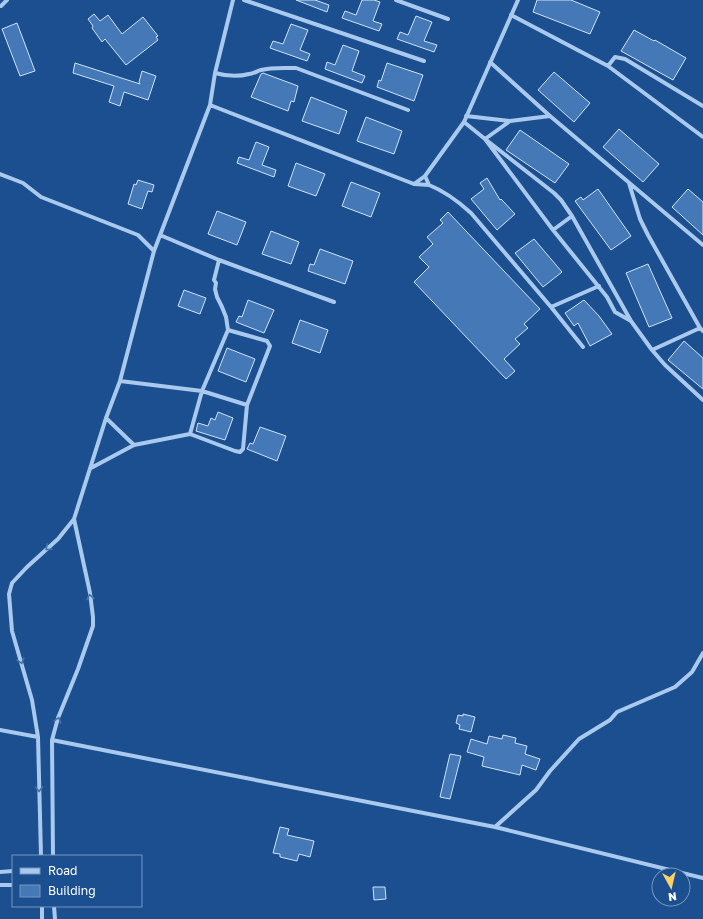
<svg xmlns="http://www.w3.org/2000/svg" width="703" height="919" font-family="'Golos Text',sans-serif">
	<rect width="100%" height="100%" fill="#1b4f8f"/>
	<!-- building -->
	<path fill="#4478b7" stroke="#cfe3fa" d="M296,0H315L329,5L327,12Z
		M362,0H374L380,2L373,21L382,24L379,31L342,18L345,11L356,15Z
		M537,0H571L600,12L590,34L533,12Z
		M94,14L100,21L108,15L122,34L143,17L158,36L156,37L158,40L126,65L105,39L102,42L92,28L93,26L88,19Z
		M416,16L432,22L424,41L437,45L434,52L397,39L400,32L408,35Z
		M17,23L35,71L20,76L2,29Z
		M291,24L308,30L300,50L310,54L307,61L270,48L273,41L283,44Z
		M634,30L654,41L655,40L686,58L673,80L621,51Z
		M343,45L359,51L352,71L365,76L362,83L325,69L327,62L335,65Z
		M75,63L140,84L139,82L142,71L156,76L148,100L124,92L120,106L109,102L114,86L73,73Z
		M387,63L423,75L414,101L377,87L379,80L381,81Z
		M554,72L590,103L574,122L538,90Z
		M263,73L298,86L294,102L291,101L288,111L251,97L261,74Z
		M311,97L347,111L339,134L302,121Z
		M366,117L402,131L394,154L357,141Z
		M619,129L659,164L643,182L603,147Z
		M520,130L569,164L555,183L506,150Z
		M256,142L269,147L262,165L276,170L274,177L237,163L239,157L249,160Z
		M296,163L325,174L316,196L288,186Z
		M487,178L500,200L501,199L515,214L497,230L471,199L484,189L480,183Z
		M138,180L154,185L152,192L148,191L142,209L128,204L134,184L136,185Z
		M351,182L380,193L371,217L342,206Z
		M598,189L631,236L611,250L575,201L581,197L583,200Z
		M688,189L703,202V235L672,207Z
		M217,211L246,222L237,245L208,234Z
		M448,212L540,309L524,324L528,328L515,339L520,344L504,359L515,371L506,379L414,282L429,267L419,257L433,244L427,237L443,223L440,220Z
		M271,231L299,242L291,264L262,254Z
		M534,239L562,272L543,287L515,253Z
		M320,249L353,261L345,284L308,271L310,264L314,265Z
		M648,264L672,318L649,327L626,273Z
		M184,290L206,298L200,314L178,306Z
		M248,300L274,310L264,333L236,322L239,316L242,317Z
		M584,300L599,316L612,334L590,346L578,323L574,326L565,313Z
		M300,320L328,330L320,353L292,343Z
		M684,341L703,358V389L668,360Z
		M227,348L255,359L246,382L218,371Z
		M218,412L233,418L225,440L196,431L198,423L208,426L211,418L215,420Z
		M260,427L286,436L277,461L247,449L250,443L253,444Z
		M463,714L475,717L471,732L459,729L460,725L456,723L458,715L463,716Z
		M503,735L516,738L515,743L527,746L525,754L540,759L536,770L522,765L520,775L482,766L484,757L467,752L471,739L487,744L489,736L502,739Z
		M450,754L461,756L450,799L440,797Z
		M280,827L289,829L287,835L314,841L310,857L299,854L297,861L280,857V854L273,853Z
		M373,887H385L386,899L374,900Z"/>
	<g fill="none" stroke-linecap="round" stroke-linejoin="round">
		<!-- street -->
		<path stroke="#a9c9ee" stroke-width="4" d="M244,0L424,61
			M396,0L448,19
			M1,6L7,0
			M511,15L608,66L703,137
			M490,62L550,116L703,245
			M608,66L615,57L625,59L703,106
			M215,73C226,76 238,77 249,74C253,74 257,71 261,70C272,67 284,68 296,68L408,110
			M210,105L414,184L429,185L425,176L464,122L518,0
			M466,116L510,121L550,116
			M510,121L485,139L554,193L561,200L572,216L631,321
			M464,122L485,139L553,230L607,297L615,312L631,321L652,350L665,365L703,400
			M0,174L23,183L41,197L138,235L154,251
			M629,183L640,219L648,235L700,328L703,331
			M414,184L425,176
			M429,185C444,191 459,202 471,213L551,307L583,347
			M553,230L572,216
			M160,235L219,260L334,302
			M219,260L214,280L216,283L215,289L217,297L222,307L226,317L228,330
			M551,307L599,286
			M652,350L700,328
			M120,381L202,391L247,405
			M106,418L134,445
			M91,468L134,445L190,434L235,451L240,452L243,449L247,405L270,346L267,341L228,330L202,391L190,434
			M0,730L38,737
			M52,740L495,827L703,878
			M495,827L536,790L550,771L579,739L610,720L617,712L675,687L692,672L703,653
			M41,856L38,737L32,700L12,631L9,594L12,583L27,567L58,539L74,519L106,418L120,381L154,251L210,105L215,73L233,0
			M53,856L52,740L58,718L78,669L93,626V617L90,593L74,519
			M0,872L13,871
			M0,885H13
			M42,906V919
			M54,906L55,919"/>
	</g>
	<!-- one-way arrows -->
	<defs><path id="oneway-chevron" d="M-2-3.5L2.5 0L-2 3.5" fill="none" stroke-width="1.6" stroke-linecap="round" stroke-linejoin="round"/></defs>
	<g stroke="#4674ac">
		<use href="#oneway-chevron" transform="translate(48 548) rotate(138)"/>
		<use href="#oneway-chevron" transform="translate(90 597) rotate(-100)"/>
		<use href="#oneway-chevron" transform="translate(21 661) rotate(74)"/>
		<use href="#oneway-chevron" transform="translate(58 720) rotate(-72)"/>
		<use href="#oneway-chevron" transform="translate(39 789) rotate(89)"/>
	</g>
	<!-- legend -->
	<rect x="12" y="855" width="130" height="52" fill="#1b4f8f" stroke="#7695bc"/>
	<rect x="20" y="868" width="20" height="6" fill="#a9c9ee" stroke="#7695bc"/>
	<text x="48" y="875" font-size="12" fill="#ffffff">Road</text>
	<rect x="20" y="885" width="20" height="12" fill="#4478b7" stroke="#7695bc"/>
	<text x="48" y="895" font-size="12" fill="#ffffff">Building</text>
	<!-- north arrow -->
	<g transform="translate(671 887) rotate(172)"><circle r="19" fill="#1b4f8f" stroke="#7695bc"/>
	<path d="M0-3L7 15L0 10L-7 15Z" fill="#ffd166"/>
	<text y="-6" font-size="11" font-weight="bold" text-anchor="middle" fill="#ffffff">N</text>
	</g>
</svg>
